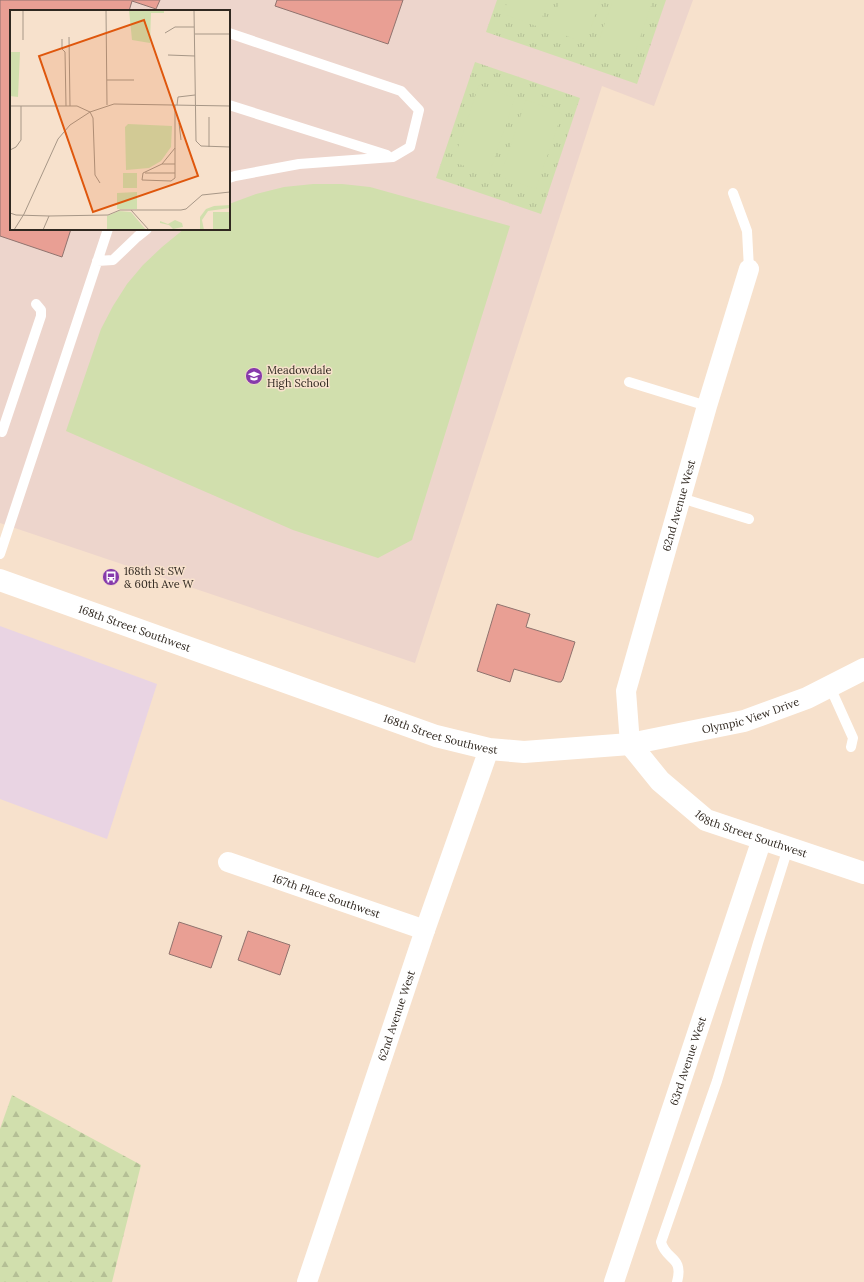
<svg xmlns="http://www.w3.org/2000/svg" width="864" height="1282" font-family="Lora,serif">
	<defs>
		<pattern id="forest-firs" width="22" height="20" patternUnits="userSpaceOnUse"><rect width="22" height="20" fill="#d1dfad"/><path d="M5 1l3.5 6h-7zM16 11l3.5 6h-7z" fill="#b4bf95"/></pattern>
		<pattern id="park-tufts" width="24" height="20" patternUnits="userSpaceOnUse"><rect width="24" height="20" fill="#d1dfad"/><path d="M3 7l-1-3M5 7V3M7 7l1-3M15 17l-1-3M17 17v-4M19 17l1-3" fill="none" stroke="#b4bf95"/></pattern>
	</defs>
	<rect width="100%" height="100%" fill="#f7e1cc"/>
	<!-- commercial -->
	<path fill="#e9d4e3" d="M0,626L157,684L107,839L0,799Z"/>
	<!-- education -->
	<path fill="#edd5cc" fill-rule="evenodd" d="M0,0H693L654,106L602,86L415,663L0,523ZM11,11H229V229H11Z"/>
	<!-- forest -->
	<path fill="url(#forest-firs)" d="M12,1095L141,1165L112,1282H0V1129Z"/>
	<!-- park -->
	<path fill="url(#park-tufts)" d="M497,0H666L637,84L486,32Z
		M475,62L580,98L541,214L436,178Z"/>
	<!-- garden -->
	<path fill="#d1dfad" d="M508,0H548L539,27L503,14Z
		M560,0H600L586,43L550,30Z
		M613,0H653L633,58L597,46Z
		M479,85L515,98L489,174L453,162Z
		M526,100L562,113L536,189L500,177Z
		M313,184H342L370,187L510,226L412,540L378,558L293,530L66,431L101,329L113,306L127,284L143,265L162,247L184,229H229V204L256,194L284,187Z"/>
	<!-- building -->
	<path fill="#e99f94" stroke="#90736e" d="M0,0H160L156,9L132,1L129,11H11V229H71L62,257L0,236Z
		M277,0H403L388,44L275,6Z
		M497,604L530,614L526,627L575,642L563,679L561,682H558L514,669L510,682L477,671Z
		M179,922L222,936L211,968L169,954Z
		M248,931L290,945L280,975L238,960Z"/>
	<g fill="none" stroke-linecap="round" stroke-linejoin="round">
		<!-- lane -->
		<path stroke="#fff" stroke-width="10" d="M229,33L401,91L419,110L410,147L393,157L299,164L235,176L229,178
			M229,105L387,155
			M733,193L747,231L749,269
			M97,261L113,260L137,237L147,229
			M629,382L707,406
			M2,432L41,316V310L36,304
			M681,498L749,519
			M0,554L108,229
			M830,687L853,738L851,747
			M677,1282C684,1256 666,1261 661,1242L717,1081L758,943L788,848"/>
		<!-- street -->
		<g stroke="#fff" stroke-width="20">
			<path id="s1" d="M630,744L626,691L707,406L749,269"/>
			<path id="s2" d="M228,862L425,930"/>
			<path id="s3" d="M307,1282L425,930L489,749"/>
			<path id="s4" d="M614,1282L762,839"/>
		</g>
		<!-- secondary -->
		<g stroke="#fff" stroke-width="22">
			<path id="s5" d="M0,580L436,736L489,749L524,752L630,744L744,721L807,698L864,669"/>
			<path id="s6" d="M630,744L660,781L706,820L864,873"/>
		</g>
	</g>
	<!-- icons -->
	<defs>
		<g id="school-disc" transform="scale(0.9)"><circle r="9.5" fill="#863aab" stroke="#f7e1cc"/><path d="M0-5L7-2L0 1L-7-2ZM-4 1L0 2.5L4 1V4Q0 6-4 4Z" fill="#fff"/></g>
		<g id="bus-disc" transform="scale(0.9)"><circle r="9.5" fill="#863aab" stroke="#f7e1cc"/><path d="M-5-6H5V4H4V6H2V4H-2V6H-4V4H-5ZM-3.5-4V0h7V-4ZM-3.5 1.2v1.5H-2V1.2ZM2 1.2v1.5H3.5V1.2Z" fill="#fff"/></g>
	</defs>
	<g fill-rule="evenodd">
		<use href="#school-disc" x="254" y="376"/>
		<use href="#bus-disc" x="111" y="577"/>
	</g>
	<g text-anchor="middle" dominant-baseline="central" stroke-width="3" stroke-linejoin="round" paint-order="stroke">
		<!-- poi labels -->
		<g font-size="11" fill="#302820" stroke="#f7e1cc" text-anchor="start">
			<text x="267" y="370">Meadowdale<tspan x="267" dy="13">High School</tspan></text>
			<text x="124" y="571">168th St SW<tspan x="124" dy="13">&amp; 60th Ave W</tspan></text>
		</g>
		<!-- street labels -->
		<g font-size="11" fill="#302820" stroke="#f7e1cc">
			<text stroke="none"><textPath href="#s1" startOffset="246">62nd Avenue West</textPath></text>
			<text stroke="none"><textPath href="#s5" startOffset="143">168th Street Southwest</textPath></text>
			<text stroke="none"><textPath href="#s5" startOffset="783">Olympic View Drive</textPath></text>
			<text stroke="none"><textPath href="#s5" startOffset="467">168th Street Southwest</textPath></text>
			<text stroke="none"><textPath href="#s6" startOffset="155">168th Street Southwest</textPath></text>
			<text stroke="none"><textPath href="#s2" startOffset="104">167th Place Southwest</textPath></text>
			<text stroke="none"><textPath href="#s3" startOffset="281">62nd Avenue West</textPath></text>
			<text stroke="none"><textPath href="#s4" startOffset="233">63rd Avenue West</textPath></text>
		</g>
	</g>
	<!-- overview -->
	<g transform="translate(10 10)">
		<rect width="220" height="220" fill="#f7e1cc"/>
		<path d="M119,0H154V3H141L140,33L122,30ZM109,201L121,202L136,220H97V206Z" fill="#d1dfad"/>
		<path d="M165,210L172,213L173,217L163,219L159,215L150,213V211L158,214Z" fill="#d1dfad"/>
		<path d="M113,163H127V178H113ZM127,182V199H107V183Z" fill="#d1dfad"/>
		<path d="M0,42H10L8,87L0,86ZM118,114L162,116L161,137L151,151L139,158L116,160L115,117ZM220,195V198L198,201L192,210L194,220H190V207L196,199L204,196ZM203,202H220V220H203Z" fill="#d1dfad"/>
		<path fill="none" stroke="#a79787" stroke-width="1" d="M13,0V30M96,0L97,95M184,0L186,131L191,136L220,137M155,23L165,17H184M185,24H220M59,27L60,96M52,29V39L55,42L56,96M158,45L185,46M97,70H124M165,95V168L161,171L132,170L133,163L152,154L165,138M167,95L168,87L185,85M0,96H67L80,102L83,108L85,165L90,173M169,113L171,130M199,137V107M0,140L6,137L11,130V96M152,154H165M135,163H165M121,200L139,220M0,203L6,205L39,206L98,205L110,200H171L176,199L192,185L220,182M4,220L14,204L48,129L60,115L80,102L104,94L220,96M33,220L39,206"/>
		<path fill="#df570d" fill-opacity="0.15" stroke="#df570d" stroke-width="2" d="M134,10L188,166L83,202L29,46Z"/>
		<rect width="220" height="220" fill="none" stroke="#302820" stroke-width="2"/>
	</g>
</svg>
